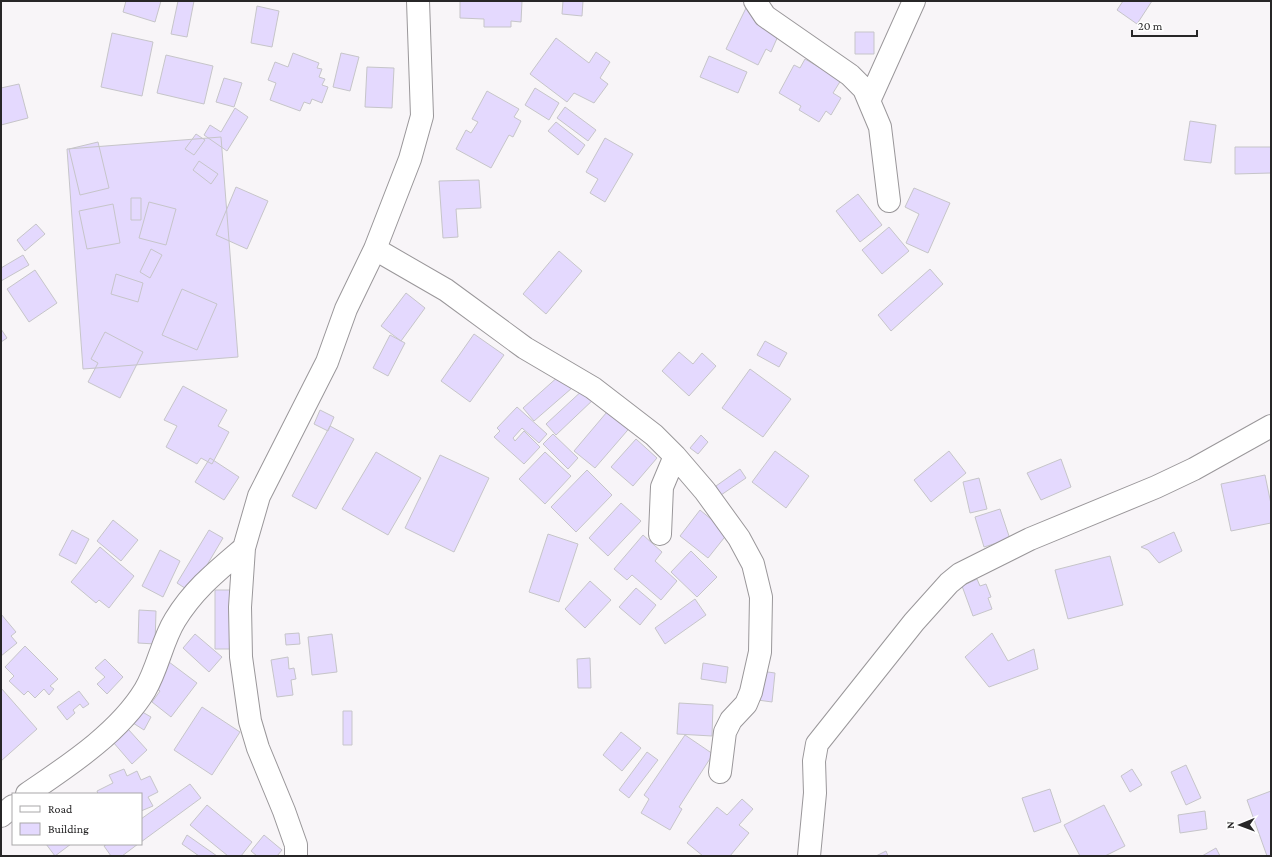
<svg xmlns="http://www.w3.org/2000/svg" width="1272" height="857" font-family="'Crimson Pro',serif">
	<rect width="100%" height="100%" fill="#f8f5f8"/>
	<!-- building -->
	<path fill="#e4d9fe" stroke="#c6c5c9" d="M126,1H161L155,22L123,12Z
		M178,1H194L187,37L171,34Z
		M460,1H522L521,22L511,21V27H484V19L460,18Z
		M563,1H583L582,16L562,14Z
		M1123,1H1152L1137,24L1117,10Z
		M257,6L279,11L272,47L251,43Z
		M746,8L757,14L778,36L771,52L766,49L758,65L726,49Z
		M855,32H874V54H855Z
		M112,33L153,42L142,96L101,87Z
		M556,38L589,63L596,52L610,62L600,78L608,84L594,103L574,93L567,102L530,74Z
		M293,53L319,63L317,68L322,69L319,77L325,79L322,85L328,87L322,103L312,99L310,104L304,102L300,111L270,100L276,83L268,80L275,62L288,67Z
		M341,53L359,57L350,91L333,87Z
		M166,55L213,66L204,104L157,93Z
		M709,56L747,72L738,93L700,77Z
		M805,59L841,80L833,93L841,98L831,115L826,111L819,122L799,110L801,106L779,93L794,65L800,68Z
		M367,67L394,68L392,108L365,107Z
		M224,78L242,83L234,107L216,102Z
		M19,84L28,118L1,125V88Z
		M535,88L559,103L549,120L525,105Z
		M487,91L519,109L514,117L521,121L513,137L509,135L491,168L456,149L466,130L471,133L478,122L472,119Z
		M565,107L596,130L588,141L557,118Z
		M235,108L248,117L227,151L204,135L210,125L221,132Z
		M1190,121L1216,125L1211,163L1184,160Z
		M556,122L585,145L578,155L548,131Z
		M196,134L205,140L194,155L185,149Z
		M221,137L238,357L83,369L67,149Z
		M605,138L633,154L605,202L590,193L598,179L586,172Z
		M98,142L109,188L80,195L69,149Z
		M1235,147H1271V173L1235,174Z
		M199,161L218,174L211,184L193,170Z
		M479,180L481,208L456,209L458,237L443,238L439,181Z
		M236,187L268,201L247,249L216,235Z
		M914,188L950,203L928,253L906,243L919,214L905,207Z
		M858,194L882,225L860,242L836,211Z
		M131,198H141V220H131Z
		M149,202L176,209L166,245L139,238Z
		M113,204L120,243L87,249L79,211Z
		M36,224L45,234L25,251L17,240Z
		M889,227L909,251L882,274L862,250Z
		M151,249L162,255L150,278L140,272Z
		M559,251L582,271L546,314L523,294Z
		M23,255L29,265L1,281V268Z
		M930,269L943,284L891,331L878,315Z
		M35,270L57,303L29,322L7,289Z
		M116,274L143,283L138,302L111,294Z
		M182,289L217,304L197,350L162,335Z
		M406,293L425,308L401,341L381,326Z
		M1,329L7,338L1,342Z
		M105,332L143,352L120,398L88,382L98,363L91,359Z
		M474,334L504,355L470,402L441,381Z
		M390,335L405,343L388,376L373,368Z
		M765,341L787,353L779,367L757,355Z
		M679,352L693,364L702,353L716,366L689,396L662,371Z
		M750,369L791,399L763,437L722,408Z
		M560,375L572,388L534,421L523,408Z
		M183,386L227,410L218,426L229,432L212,464L201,458L197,464L166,447L177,426L164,420Z
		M585,388L595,398L556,435L546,424Z
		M612,406L633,424L595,468L574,451Z
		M517,407L547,434L539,443L522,428L513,438L515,441L524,431L540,447L524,464L494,437L500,431L497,428Z
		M320,410L334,417L328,431L314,424Z
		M330,426L354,439L316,509L292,496Z
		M553,434L578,458L568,469L543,444Z
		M701,435L708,442L698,454L690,448Z
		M636,439L657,458L633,486L611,467Z
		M775,451L809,476L786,508L752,482Z
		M949,451L966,473L931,502L914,480Z
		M376,452L421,478L388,535L342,509Z
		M545,452L571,476L545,504L519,479Z
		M440,455L489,478L454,552L405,528Z
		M210,458L239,477L224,500L195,482Z
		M1061,459L1071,487L1041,500L1027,473Z
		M740,469L746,478L721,495L716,486Z
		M587,470L612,495L576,532L551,507Z
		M1265,475L1271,504V523L1231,531L1221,484Z
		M979,478L987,509L970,513L963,482Z
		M621,503L641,521L608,556L589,538Z
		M1000,509L1010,539L984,547L975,517Z
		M700,510L728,533L708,558L680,536Z
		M113,520L138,540L121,561L97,541Z
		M72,530L89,539L76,564L59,555Z
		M209,530L223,538L191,592L177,583Z
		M1174,532L1182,551L1159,563L1148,550L1141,547Z
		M548,534L578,544L559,602L529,592Z
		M643,535L662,552L655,561L677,581L661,600L632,575L627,580L614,569Z
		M100,547L134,576L109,608L99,600L96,603L71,582Z
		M160,550L180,561L163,597L142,586Z
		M691,551L717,577L697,597L671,572Z
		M1110,556L1123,605L1068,619L1055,570Z
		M977,579L980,586L986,584L991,597L988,598L992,609L973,616L962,586Z
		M590,581L611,600L585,628L565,609Z
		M636,588L656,605L640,625L619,607Z
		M215,590H231V649H215Z
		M695,599L706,615L665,644L655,628Z
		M139,610L156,611L155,644L138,643Z
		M1,614L16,632L11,636L17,643L1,656Z
		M299,633L300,644L286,645L285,634Z
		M992,633L1008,661L1034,649L1038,669L989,687L965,657Z
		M195,634L222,657L209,672L183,648Z
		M332,634L337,672L312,675L308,637Z
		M25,646L58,679L50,686L54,689L49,695L44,689L35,698L28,691L24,695L9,681L14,676L5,667Z
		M288,657L289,669L294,668L296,679L291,680L293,695L277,697L271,660Z
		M590,658L591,688H578L577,659Z
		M105,659L123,677L107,694L97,684L105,677L95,668Z
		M169,662L197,683L171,717L152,702L160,691L152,685Z
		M703,663L728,667L726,683L701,679Z
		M746,669L775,673L772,702L743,698Z
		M1,688L37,729L1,761Z
		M79,691L89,704L83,708L80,704L73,710L75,713L67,720L57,707Z
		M679,703L713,705L712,736L677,734Z
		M202,707L240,732L212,775L174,750Z
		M139,710L151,717L144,730L133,723Z
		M343,711H352V745H343Z
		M128,729L147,750L132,764L113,742Z
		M621,732L641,748L622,771L603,755Z
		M685,735L713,754L679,807L682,809L670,830L641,813L649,799L644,795Z
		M647,752L658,760L629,798L619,790Z
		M1186,765L1201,798L1186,805L1171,772Z
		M124,769L127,776L137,771L141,780L150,776L158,792L148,797L153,806L141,811V794H98L97,791L113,783L109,775Z
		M1132,769L1142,785L1130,792L1121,776Z
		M190,784L201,798L141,842V819Z
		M1050,789L1061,822L1034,832L1022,798Z
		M1271,791V856H1267L1247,800Z
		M742,799L753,809L739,825L749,833L730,856H703L687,843L717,807L727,815Z
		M207,805L252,842L241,856H228L190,825Z
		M1104,805L1125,846L1105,856H1080L1064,825Z
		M1205,811L1207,829L1180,833L1178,815Z
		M187,835L217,856H199L182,844Z
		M264,835L282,850L277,856H257L251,851Z
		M46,844H71L55,856Z
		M107,844H138L122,856H111L104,846Z
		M1216,848L1220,856H1202Z
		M886,851L888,856H876Z"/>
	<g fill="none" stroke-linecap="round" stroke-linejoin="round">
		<!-- minor casing -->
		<g stroke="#9a979a" stroke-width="24">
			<path id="minor" d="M755,1L765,16L850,75L864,89L880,127L889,201
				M869,101L914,1
				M375,249L446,290L525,348L593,388L654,435L675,456L705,491L739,538L753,564L761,597L760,652L751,692L746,704L731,720L725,732L720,772
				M660,534L662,487L675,456
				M27,794C68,766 119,733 145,690C158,668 162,641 175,620C194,589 217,571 244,548
				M1,816L13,806
				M296,856V845L284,811L258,748L250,721L241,657L240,607L244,548L259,496L327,362L346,309L375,249L410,159L422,116L418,1
				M809,856L815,793L814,761L817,744L914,622L949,583L960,574L1030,539L1156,487L1194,469L1271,426"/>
		</g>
		<!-- minor -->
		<use href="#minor" stroke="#fff" stroke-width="22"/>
	</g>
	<!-- border -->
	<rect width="1272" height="857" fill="none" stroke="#272627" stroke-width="4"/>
	<!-- legend -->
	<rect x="12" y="793" width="130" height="52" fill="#ffffff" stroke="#a9a8a9"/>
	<rect x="20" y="806" width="20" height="6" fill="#ffffff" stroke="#a9a8a9"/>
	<text x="48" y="813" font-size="12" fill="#272627">Road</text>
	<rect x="20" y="823" width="20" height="12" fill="#e4d9fe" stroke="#a9a8a9"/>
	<text x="48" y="833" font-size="12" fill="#272627">Building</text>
	<!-- north arrow -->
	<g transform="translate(1240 825) rotate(269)" stroke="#ffffff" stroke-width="3" paint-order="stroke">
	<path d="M0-3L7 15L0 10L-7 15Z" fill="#272627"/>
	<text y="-6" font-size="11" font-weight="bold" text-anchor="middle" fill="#272627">N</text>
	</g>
	<!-- scale -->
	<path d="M1132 30v6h65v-6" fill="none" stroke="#272627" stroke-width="2"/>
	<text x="1138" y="30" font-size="12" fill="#272627" stroke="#ffffff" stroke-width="3" paint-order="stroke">20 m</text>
</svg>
